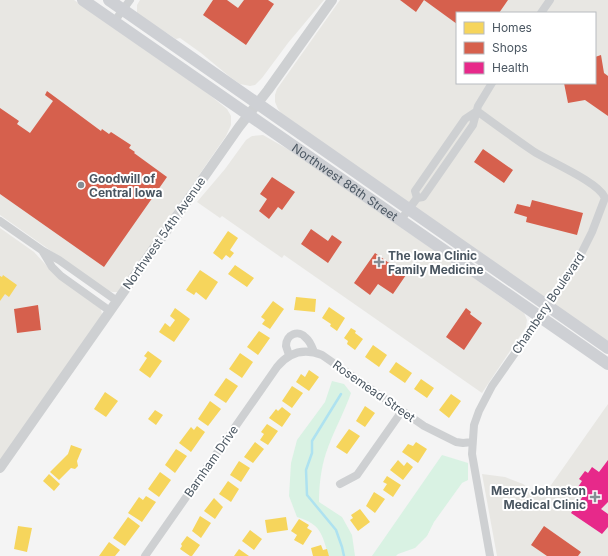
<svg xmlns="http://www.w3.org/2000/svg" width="608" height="556" font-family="Inter,sans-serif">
	<rect width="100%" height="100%" fill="#f4f4f4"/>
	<!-- commercial -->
	<path fill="#e8e7e3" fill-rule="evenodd" d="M0,0H74L206,92L227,109L231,116V125L226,136L118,292H113L108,291L0,215Z
		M140,0H324L288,43L262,78L255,85L250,86L240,84L230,77L201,53L180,38L176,39L137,14V5Z
		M340,0H608V342L282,114L278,109L275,102V95L277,89ZM457,13H595V83H457Z
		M263,135L291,151L524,313L527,320L526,327L482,393L284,255L282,258L222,216L220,218L197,202L225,169L246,140L252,136Z
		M0,228L34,252L57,277L101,309L102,315L0,461Z
		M608,404V556H497L482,474L505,477L523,484L542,498Z"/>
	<!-- green -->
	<path fill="#d9f2e3" d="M332,381L344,384L351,393C344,413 333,432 326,453C321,468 319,486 319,502L342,517L352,535L355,556H329C321,533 322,525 297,517L289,496L291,463L297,440L325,402Z
		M442,455L468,463V480L462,483L434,522L427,536L415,548L398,554L396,556H372Z"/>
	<!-- homes -->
	<path fill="#f6d55c" d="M228,231L238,238L230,250L234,253L230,258L226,255L222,260L213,253Z
		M235,265L254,278L247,287L228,274Z
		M200,270L218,282L206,300L196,292L194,295L186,290Z
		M3,275L17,285L9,297L5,294L0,301V276L2,277Z
		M296,297L316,299L315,312L294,310Z
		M273,301L284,309L270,329L262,324L265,320L261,317Z
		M329,307L345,318L337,331L330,326L331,324L322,318Z
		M175,308L190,319L174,342L159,332L165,323L170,327L175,320L170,316Z
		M351,328L356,331L355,333L363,339L355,350L347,344L348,341L344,338Z
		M259,331L270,338L258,355L247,347Z
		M373,345L387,355L379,367L365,357Z
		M148,351L162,361L150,378L139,370L147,358L144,356Z
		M240,353L253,362L242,378L229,369Z
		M396,362L412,373L405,383L389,372Z
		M309,370L319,377L309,391L296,382L301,374L305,377Z
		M226,378L238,386L226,403L214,395Z
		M421,379L434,388L427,398L414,389Z
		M292,386L303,393L292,408L282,401Z
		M105,392L118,401L106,417L94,409Z
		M451,394L461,401L449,418L439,410Z
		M210,401L221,409L208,426L198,419Z
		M365,406L375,413L365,427L356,421Z
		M282,407L291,414L282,427L269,418L276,409L278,411Z
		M155,410L163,415L156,425L148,419Z
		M267,424L278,431L268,445L260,440L264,434L261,432Z
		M197,426L205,432L191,452L179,443L191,427L194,430Z
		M349,429L360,436L347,454L336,447Z
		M255,442L264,449L253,463L244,457Z
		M416,442L427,449L418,463L402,452L408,444L413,446Z
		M71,445L82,449L77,461L78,466L75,469L71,468L59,480L50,472L68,454Z
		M176,449L187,456L175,473L165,465Z
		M398,460L404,466L407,462L413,467L403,480L390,470Z
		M239,461L250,468L241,482L230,475Z
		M160,472L171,480L159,497L148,489Z
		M49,474L60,484L54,491L43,481Z
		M387,476L401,485L393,497L383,490L387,484L383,482Z
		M228,481L239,489L231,502L219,494Z
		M374,492L385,499L375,513L366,506Z
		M146,496L156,502L142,522L128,513L139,497L143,500Z
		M214,498L223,507L215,519L204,511Z
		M360,509L370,522L358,531L350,520L353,518L351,515Z
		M200,516L211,523L201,538L192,531Z
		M128,517L140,526L125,546L113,538Z
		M286,517L288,530L267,533L265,520Z
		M299,519L309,525L307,528L312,531L303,545L294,540L297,535L291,531Z
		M18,526L32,528L27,552L14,549Z
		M250,530L262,539L254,550L242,541Z
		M187,536L200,545L192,556H190L180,549L182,546L181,544Z
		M109,542L120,550L115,556H99Z
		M321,545L323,550L327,549L329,556H313L311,548Z
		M239,549L249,556H234Z"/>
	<!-- shops -->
	<path fill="#d6604d" d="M213,0H227L238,8L244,0H268L274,4L246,45L203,15Z
		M400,0H508L499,13H457V24L424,0L416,12Z
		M601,55L604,73L608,76V116L585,100L568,103L564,83H595V57Z
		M47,91L101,131L102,129L109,134L111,132L131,145L129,148L135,152L134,153L167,177L104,267L0,194V108L19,121L17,124L30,133L53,101L45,95Z
		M483,149L513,170L504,183L474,162Z
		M272,177L295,192L282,210L278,207L269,219L259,211L267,199L260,194Z
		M532,200L583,213L577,235L526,222L527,217L514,213L517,204L530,207Z
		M311,229L328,241L332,235L342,242L328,263L301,244Z
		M375,253L406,275L393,294L378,284L370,295L354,283Z
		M38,305L41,330L17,333L14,309Z
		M466,308L471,312L470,314L482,323L464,350L446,337Z
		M544,526L581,552L578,556H547L531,545Z"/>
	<!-- health -->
	<path fill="#e7298a" d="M608,460V502L601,509L608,514V527L602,534L571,513L586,492L578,487L582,481L579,479L585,471L588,473L592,467L599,472Z"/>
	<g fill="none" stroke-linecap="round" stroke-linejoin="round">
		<!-- stream -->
		<path stroke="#aee2f0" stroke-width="2.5" d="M341,394L312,441V453L306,470L307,495L336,530L342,547L344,556"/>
		<!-- minor -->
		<path stroke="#ced0d2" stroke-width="8" d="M541,13L550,0
			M114,22L130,0
			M477,111C496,125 514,138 533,151C548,161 599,182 605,198L592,232L581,254L548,306L492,386L479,411L474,425L472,454L490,556
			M417,198L415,191L465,119L477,111
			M0,221L43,251L59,260L117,301
			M400,221L417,198L423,197L473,125L478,106L492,83
			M43,252L52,267L61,276L110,311
			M289,355C288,352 287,349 286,346C286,334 299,329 306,338C310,341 312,347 314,352
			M340,484L357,475L402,411
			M145,556L277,367C289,352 304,348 322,355L424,426L456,442L463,443L472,442"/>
		<!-- tertiary -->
		<path stroke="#ced0d2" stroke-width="10" d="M0,468L239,127L268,90L332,0"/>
		<!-- secondary -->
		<g stroke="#ced0d4" stroke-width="12">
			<path id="s1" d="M83,0L608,364"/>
			<path d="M109,0L608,348"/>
		</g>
	</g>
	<!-- markers -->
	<g fill="#868d94" stroke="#fff" stroke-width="1.5">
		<circle cx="81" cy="185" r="4"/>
		<path d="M377 256h4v4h4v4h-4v4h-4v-4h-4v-4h4z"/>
		<path d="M593 491h4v4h4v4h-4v4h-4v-4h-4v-4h4z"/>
	</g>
	<g text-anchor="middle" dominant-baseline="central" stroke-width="4" stroke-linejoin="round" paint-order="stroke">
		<!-- poi labels -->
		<g font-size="12" font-weight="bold" fill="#4a5661" stroke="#fff" text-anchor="start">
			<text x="89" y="178">Goodwill of<tspan x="89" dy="14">Central Iowa</tspan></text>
			<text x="388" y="255">The Iowa Clinic<tspan x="388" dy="14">Family Medicine</tspan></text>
			<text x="586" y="490" text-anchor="end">Mercy Johnston<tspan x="586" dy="14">Medical Clinic</tspan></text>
		</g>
		<!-- street labels -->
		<g font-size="12" fill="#4a5661" stroke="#fff">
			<text stroke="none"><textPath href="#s1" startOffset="319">Northwest 86th Street</textPath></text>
			<text transform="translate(164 233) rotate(-55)">Northwest 54th Avenue</text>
			<text transform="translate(548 303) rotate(-56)">Chambery Boulevard</text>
			<text transform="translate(374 391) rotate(35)">Rosemead Street</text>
			<text transform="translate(211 461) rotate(-55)">Barnham Drive</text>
		</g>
	</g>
	<!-- legend -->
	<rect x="456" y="12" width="140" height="72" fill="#ffffff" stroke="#b7bbc0"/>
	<rect x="464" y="22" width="20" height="12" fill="#f6d55c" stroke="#b7bbc0"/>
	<text x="492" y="32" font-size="12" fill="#4a5661">Homes</text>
	<rect x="464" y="42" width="20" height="12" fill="#d6604d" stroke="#b7bbc0"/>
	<text x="492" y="52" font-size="12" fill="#4a5661">Shops</text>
	<rect x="464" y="62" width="20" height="12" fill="#e7298a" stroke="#b7bbc0"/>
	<text x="492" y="72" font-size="12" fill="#4a5661">Health</text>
</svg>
